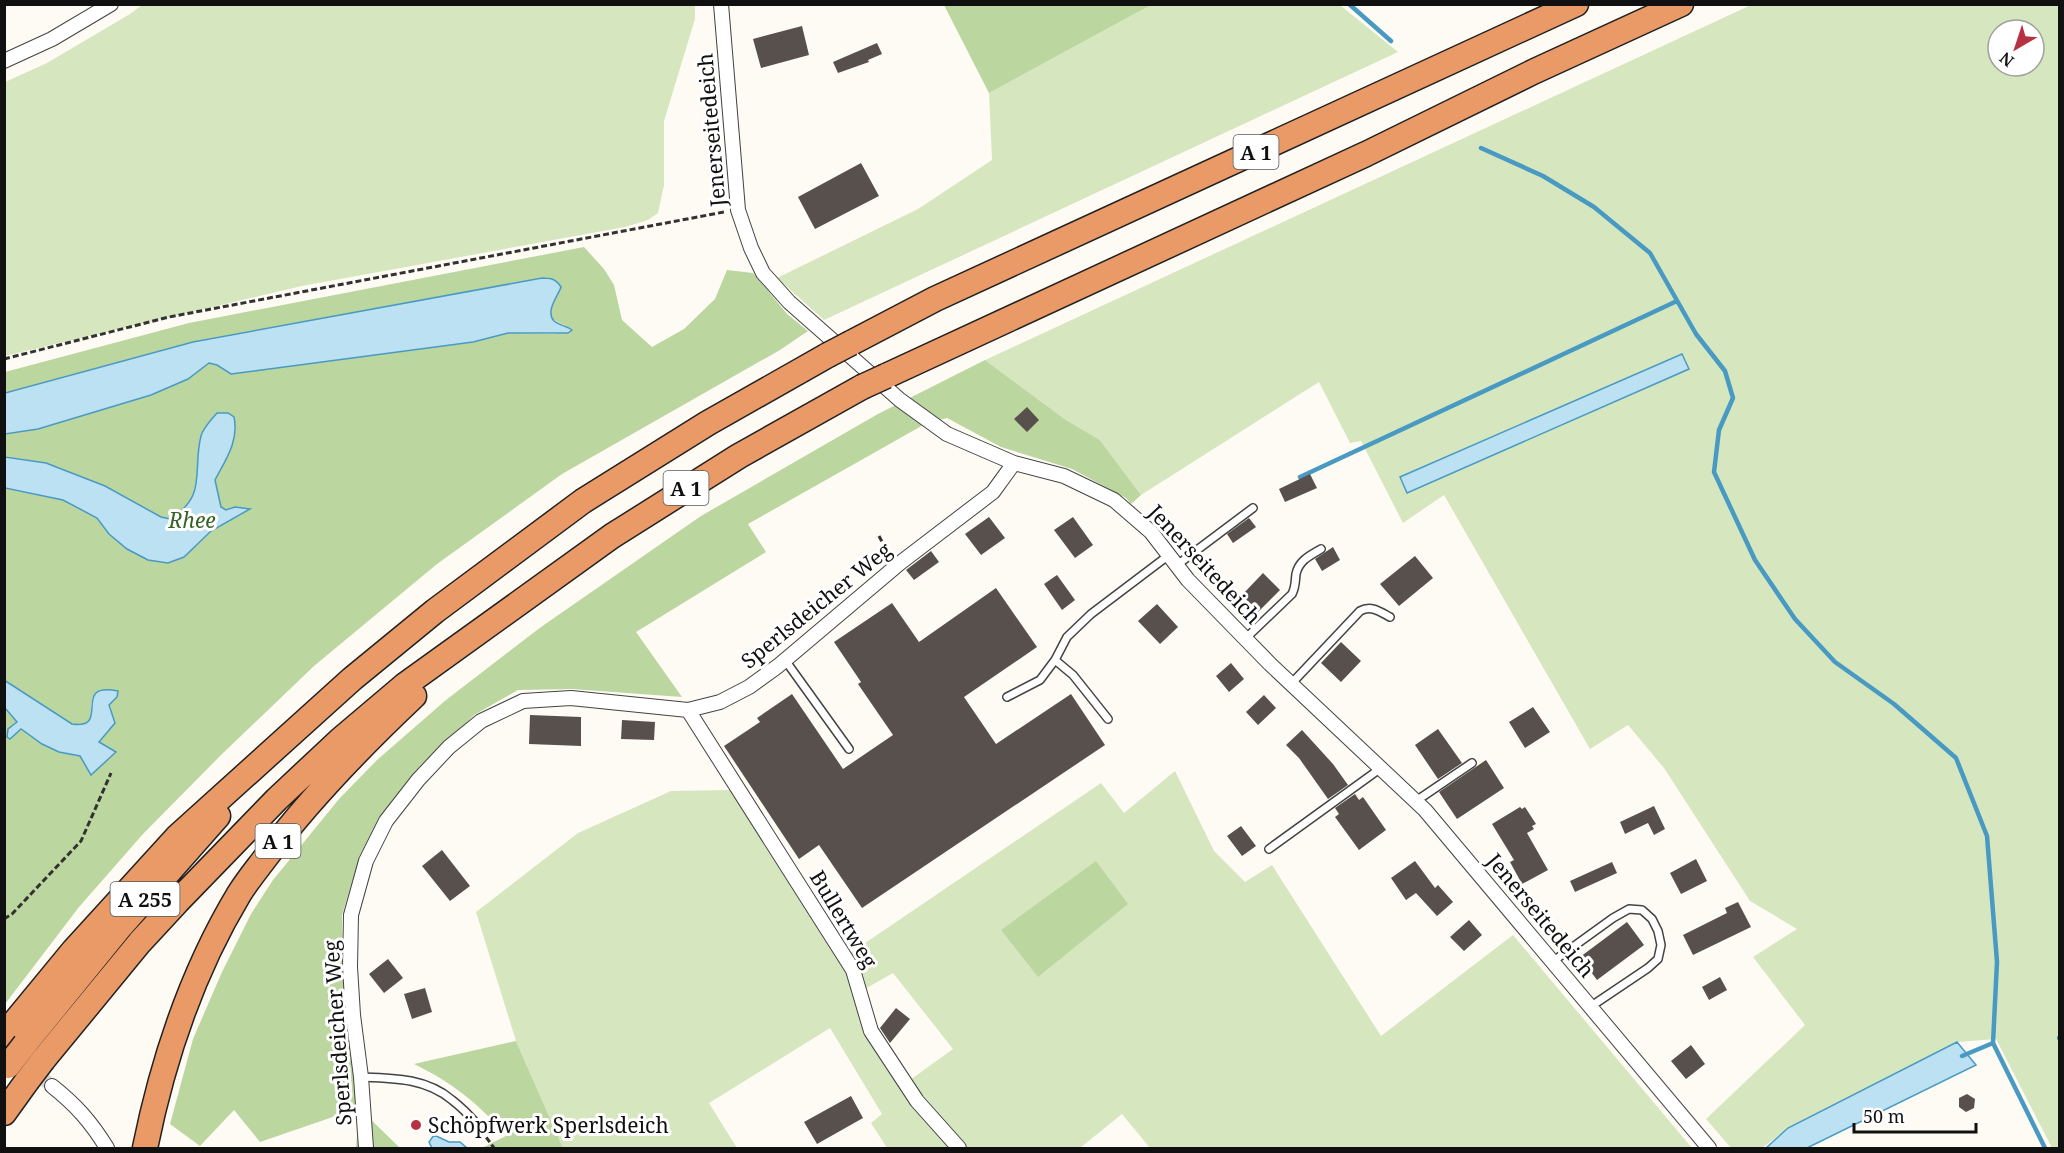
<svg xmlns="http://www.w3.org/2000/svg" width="2064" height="1153" font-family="'Noto Serif',serif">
	<rect width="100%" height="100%" fill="#fefbf4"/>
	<!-- green -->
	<path fill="#d6e7bf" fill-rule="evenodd" d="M142,5H695V19L664,121V185L658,213L648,220L625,227L302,286L5,356V82L47,63L130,14Z
		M1151,5H1340L1398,52L824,320L777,278L918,209L992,160L989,93Z
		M1751,5H2059V1148H2052L1996,1039L1957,1042L1788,1128L1762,1148H1731L1706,1119L1805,1025L1753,957L1797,929L1750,901L1664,768L1628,725L1590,749L1444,495L1403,523L1361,441L1350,443L1319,382L1141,495L1100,440L1066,420L985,360ZM1998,30H2034V66H1998Z
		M1175,771L1214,851L1245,882L1272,865L1381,1036L1513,935L1692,1148H1150L1122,1114L1080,1148H967L910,1080L953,1049L893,973L865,989L849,954L1101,783L1124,813Z
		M731,790L847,973L867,1032L954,1148H887L871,1123L882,1114L830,1028L709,1103L737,1148H563L516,1041L476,912L578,833L671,791Z"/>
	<!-- forest -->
	<path fill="#bbd69f" d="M944,5H1151L989,93Z
		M584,247L604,269L614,285L622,320L652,347L684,329L715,299L727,270L753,273L787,314L808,331L780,350L562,474L437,564L314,666L221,755L143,834L79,907L5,1004L4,708L17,722L8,729L7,736L9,739L21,729C38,744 59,754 81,756C91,757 105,753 115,751L99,742L114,723L109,705L117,697H93C87,713 99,728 72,724L5,680V488L63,500L97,518L109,534L199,542C212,530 224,521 241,515L235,507L226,510L221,507L215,480C226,459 239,441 234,417L228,413H217C212,419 203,428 201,436C192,471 208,496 170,519L161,517L105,486L46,463L5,457V434L38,429L151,395L188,379L209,363L216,365L231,374L473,342L508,333L556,334L565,325C542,319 552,306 559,291L542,278L193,342L5,393V372L189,323Z
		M985,360L1066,420L1100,440L1141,495L1131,504L1126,498L1072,469L1001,447L947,418L925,424L748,524L766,552L636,632L682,697L572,689L518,690L474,715L415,775L380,818L360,855L342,915V971L359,1108L400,1148H356L359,1108L260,1142L234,1110L200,1146L170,1124L193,1039L222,972L251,914L273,880L339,799L377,760L446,700L541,627L701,516L878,414Z
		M1096,861L1128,904L1038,977L1001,930Z
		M516,1041L563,1148H482L506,1136C480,1104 451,1082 414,1064Z"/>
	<!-- water -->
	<path fill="#bce1f2" stroke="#499ac3" stroke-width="1.5" d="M542,278C551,278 556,279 561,287C558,296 545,311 554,321C558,325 567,326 572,330L568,333H508L473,342L231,374L217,365L209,363L188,379L151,395L38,429L5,434V393L193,342Z
		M1682,354L1689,369L1407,493L1400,477Z
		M217,413H228L234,417C239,441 226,459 215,480L221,507L226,510L235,507L250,509L211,531L184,557L168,563L148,560L127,549L109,534L97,518L63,500L5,488V457L46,463L105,486L161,517L170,519C208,496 192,471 201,436C203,428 212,419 217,413Z
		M4,680L72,724C112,730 70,681 118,691L117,697L109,705L115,723L99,742L116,752L91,775L80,756L59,752L42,744L21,729L10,739L7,737L8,729L17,722L5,708Z
		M1957,1042L1976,1065L1807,1148H1766L1788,1128Z
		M434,1135L449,1142H460L467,1148H432L429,1142Z"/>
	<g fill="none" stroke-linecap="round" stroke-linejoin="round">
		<!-- stream -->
		<path stroke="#499ac3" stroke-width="4.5" d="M1349,4L1391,41
			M1481,148L1543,176L1594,207L1650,253L1696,334L1725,371L1733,398L1719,430L1714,472L1755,560L1795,619L1835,662L1894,704L1956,758L1987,836L1997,962L1993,1043L2045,1148
			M1300,477L1677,301
			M2059,1038H2060
			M1962,1056L1993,1043"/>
	</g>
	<!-- building -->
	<path fill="#58504d" d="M802,26L809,55L761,68L753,39Z
		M877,43L882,54L868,60L869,62L838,73L833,62Z
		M861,163L879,196L815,229L798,197Z
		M1027,407L1039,420L1027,432L1014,419Z
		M1310,474L1317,488L1285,502L1279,489Z
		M989,517L1005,538L981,555L965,534Z
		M1073,517L1093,545L1075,558L1054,530Z
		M1249,518L1256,527L1233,543L1227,534Z
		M1333,547L1340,560L1322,571L1315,559Z
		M931,551L939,562L914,580L906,570Z
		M1415,556L1433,578L1399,606L1380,584Z
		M1263,573L1280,590L1258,612L1242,595Z
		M1057,575L1075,600L1062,610L1044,584Z
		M996,588L1037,647L964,697L996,744L1071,694L1105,745L862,908L819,845L799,859L724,746L760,722L757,718L792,694L843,769L893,735L858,684L861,682L834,642L892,603L919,642Z
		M1157,604L1178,627L1160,644L1138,621Z
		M1341,642L1361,661L1341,682L1321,663Z
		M1231,663L1244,679L1229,692L1216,676Z
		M1264,695L1276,708L1258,725L1246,712Z
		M1533,707L1550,732L1525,748L1509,722Z
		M530,715L581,717V746L529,744Z
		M622,720L655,722L654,740L621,739Z
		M1438,729L1462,763L1438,779L1415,745Z
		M1302,730L1333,764L1348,785L1328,799L1299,758L1286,745Z
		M1486,760L1504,788L1457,819L1439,792Z
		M1355,794L1359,800L1363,797L1386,830L1359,850L1335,817L1339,814L1335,808Z
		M1654,806L1665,829L1654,835L1648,823L1625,834L1620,822Z
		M1520,807L1522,809L1525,807L1536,824L1532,826L1534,829L1527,833L1548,870L1522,884L1510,862L1514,860L1492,824Z
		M1241,826L1256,846L1242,856L1227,836Z
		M442,850L470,886L450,901L422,866Z
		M1696,859L1707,881L1681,894L1670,873Z
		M1415,861L1435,888L1438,885L1453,902L1437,916L1416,893L1406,900L1391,878Z
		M1612,862L1617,873L1575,892L1570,881Z
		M1738,902L1751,927L1693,955L1683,935L1727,913L1725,908Z
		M1469,920L1482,935L1464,951L1450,937Z
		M1627,922L1644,945L1597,980L1580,957Z
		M388,959L403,978L384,993L369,974Z
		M1720,977L1727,990L1709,1000L1702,987Z
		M425,988L432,1012L412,1019L404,994Z
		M896,1008L910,1019L890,1043L880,1028Z
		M1691,1045L1705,1064L1686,1079L1671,1061Z
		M1967,1094L1975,1099L1974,1108L1966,1112L1959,1107V1098Z
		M851,1096L863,1118L817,1144L804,1122Z"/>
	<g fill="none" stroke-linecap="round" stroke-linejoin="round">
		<!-- street-tunnel -->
		<path stroke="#dad8d2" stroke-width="14" stroke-dasharray="14 7" stroke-linecap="butt" d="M4,1047L52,1086"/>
		<!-- lane casing -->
		<g stroke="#434343" stroke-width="10">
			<path id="lane" d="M1177,565L1253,508
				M1245,639L1292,594C1296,586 1295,581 1296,574C1299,560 1311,555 1321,549
				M785,660L849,749
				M1055,660L1073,675L1108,719
				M1291,684L1360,611C1371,605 1379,611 1390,617
				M1007,697L1040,680L1055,660L1067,637L1091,614L1169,555
				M1416,801L1472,763
				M1269,849L1381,768
				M1552,962L1613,918L1629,909L1642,910L1652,919L1658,931L1661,945L1658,959L1648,968L1590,1007
				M361,1077C393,1078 426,1078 452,1100C461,1107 469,1115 476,1123"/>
		</g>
		<!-- street casing -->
		<g stroke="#434343" stroke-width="16">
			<path id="street" d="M721,4L738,210L751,248L763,273L789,302L900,400L947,434L1014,463L1064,476L1114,500L1151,532L1188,580L1270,664L1425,810L1709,1148
				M4,61L52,39L111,4
				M688,710L853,970L871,1031L917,1101L959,1148
				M52,1086C76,1105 91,1122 107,1148
				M366,1148L361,1077L353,1015L350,967L351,915L366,861L386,821L418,780L449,747L481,721L523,701L571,698L688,710L720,702L749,687L778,666L900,563L993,492L1014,463"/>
		</g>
		<!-- highway casing -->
		<g stroke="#212121" stroke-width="27">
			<path id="highway" d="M851,343L935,299L1576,4
				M886,376L1366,154L1535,71L1681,4
				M4,1035L74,950L177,837L352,679L435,611L583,501L708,423L828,355
				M25,1044L121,926L218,816
				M43,1060L140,942L177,902L277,799L340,740L405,685L612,536L739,456L862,387
				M4,1113L27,1081
				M145,1148C163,1059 192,972 239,894C247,881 257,869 266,857C310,798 361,746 414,696"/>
		</g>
		<!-- path -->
		<path stroke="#323232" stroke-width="3" stroke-dasharray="6 3" stroke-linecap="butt" d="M4,359L169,317L724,212
			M879,536L889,555
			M4,919L12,914L81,841L111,773
			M481,1130L494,1148"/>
		<!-- lane -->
		<use href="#lane" stroke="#fff" stroke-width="7"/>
		<!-- street -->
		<use href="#street" stroke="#fff" stroke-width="14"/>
		<!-- highway -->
		<use href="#highway" stroke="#e99a67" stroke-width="24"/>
		<!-- highway-bridge casing -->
		<g stroke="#212121" stroke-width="27" stroke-linecap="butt">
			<path id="highway-bridge" d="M828,355L851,343
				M862,387L886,376
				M8,1066L25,1044
				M27,1081L43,1060"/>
		</g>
		<!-- highway-bridge -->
		<use href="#highway-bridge" stroke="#e99a67" stroke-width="24"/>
	</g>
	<!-- markers -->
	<circle fill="#b63240" stroke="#fff" stroke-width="2" cx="416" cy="1125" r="6"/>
	<g text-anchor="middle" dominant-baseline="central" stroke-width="6" stroke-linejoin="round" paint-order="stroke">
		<!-- shield labels -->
		<g fill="#fff" stroke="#585858" stroke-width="1.5">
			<rect x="1233.5" y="135" width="45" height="34" rx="4.5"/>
			<rect x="663.5" y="471" width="45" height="34" rx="4.5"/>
			<rect x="255.5" y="824" width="45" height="34" rx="4.5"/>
			<rect x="110.5" y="882" width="69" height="34" rx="4.5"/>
		</g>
		<g font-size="20" font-weight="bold" fill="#101010">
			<text x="1256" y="152">A 1</text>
			<text x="686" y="488">A 1</text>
			<text x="278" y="841">A 1</text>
			<text x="145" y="899">A 255</text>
		</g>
		<!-- street labels -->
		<g font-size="21" fill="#101010" stroke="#fff">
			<text transform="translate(711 130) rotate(-95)">Jenerseitedeich</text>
			<text transform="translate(1205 564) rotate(47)">Jenerseitedeich</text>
			<text transform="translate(816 605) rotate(-39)">Sperlsdeicher Weg</text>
			<text transform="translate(1541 915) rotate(50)">Jenerseitedeich</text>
			<text transform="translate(844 919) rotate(59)">Bullertweg</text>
			<text transform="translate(337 1033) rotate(-94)">Sperlsdeicher Weg</text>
		</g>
		<!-- park labels -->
		<g font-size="21" font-style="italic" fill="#356324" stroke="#fff">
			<text x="192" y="520">Rhee</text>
		</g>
		<!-- poi labels -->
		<g font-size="21" fill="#101010" stroke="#fff" text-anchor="start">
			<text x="428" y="1125">Schöpfwerk Sperlsdeich</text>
		</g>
	</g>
	<!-- border -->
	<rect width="2064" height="1153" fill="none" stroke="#101010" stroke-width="12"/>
	<!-- north arrow -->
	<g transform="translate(2016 48) rotate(219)"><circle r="28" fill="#ffffff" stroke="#9f9f9f" stroke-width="1.5"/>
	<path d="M0-4.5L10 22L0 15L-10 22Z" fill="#b63240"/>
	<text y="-9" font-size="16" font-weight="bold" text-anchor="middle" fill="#101010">N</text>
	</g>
	<!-- scale -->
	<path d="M1854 1123v9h122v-9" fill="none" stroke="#101010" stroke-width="3"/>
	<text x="1863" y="1123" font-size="18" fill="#101010" stroke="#ffffff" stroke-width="4.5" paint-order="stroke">50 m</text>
</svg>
